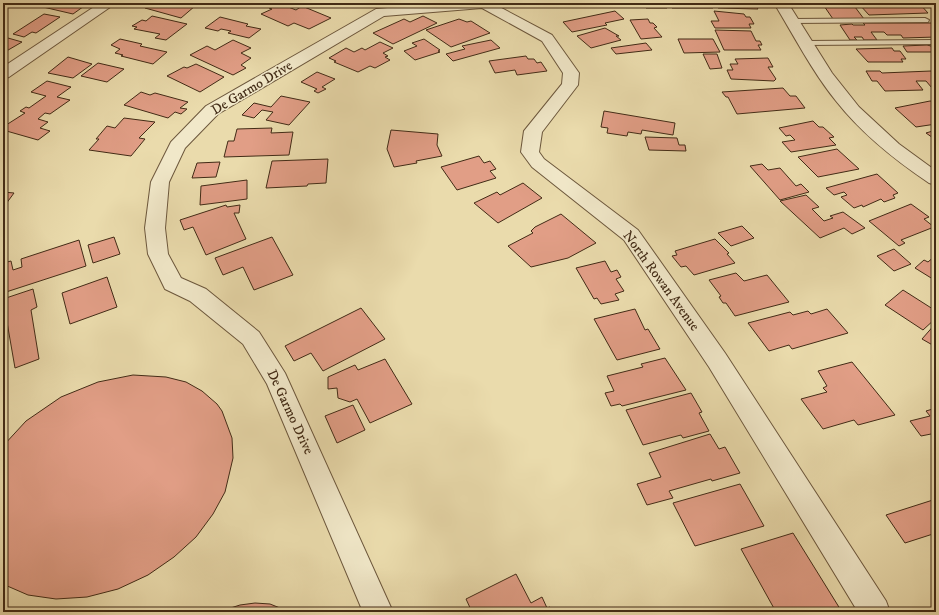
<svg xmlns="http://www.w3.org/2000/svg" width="939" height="615" font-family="'IM FELL DW Pica',serif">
	<rect width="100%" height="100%" fill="#eadbac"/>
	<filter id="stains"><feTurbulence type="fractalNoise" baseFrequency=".005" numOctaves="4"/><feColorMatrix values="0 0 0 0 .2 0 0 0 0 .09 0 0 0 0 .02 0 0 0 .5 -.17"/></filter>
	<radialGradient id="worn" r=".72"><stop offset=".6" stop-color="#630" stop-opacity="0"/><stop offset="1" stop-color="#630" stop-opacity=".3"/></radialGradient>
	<!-- building -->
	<path fill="#e19e86" stroke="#422b16" d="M48,3H81L87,4L73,14L43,7Z
		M154,3H188L186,4L195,6L181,18L145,8Z
		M278,3L296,10L302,6L331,18L309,29L294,23L288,26L261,14L272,9L269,8Z
		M321,3H347L345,6Z
		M644,3H665L667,8H646Z
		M670,3H710L713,8H672Z
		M714,3H754L758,9L718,8Z
		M822,3H852L864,19H833Z
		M860,3H919L928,13L869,15L859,4Z
		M615,11L624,19L605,23L607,25L572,32L563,22Z
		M714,11L744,14L746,17H750L754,24H749L751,28H715L711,21H719Z
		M44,14L60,17L36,33L32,32L24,37L13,34Z
		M152,16L187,24L166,40L155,38L160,34L134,29L137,27L132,26L142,20L146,21Z
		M423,16L437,23L393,44L373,33L404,19L410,22Z
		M220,17L248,24L246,26L261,29L249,38L228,33L231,31L221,29L218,31L205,28Z
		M459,19L467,22L471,21L490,33L451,47L426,30Z
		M648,19L650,23H653L657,27L654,28L662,37L641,39L630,20Z
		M863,23H936V37L903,38L901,35H887L884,32H871L877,40H864L862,37H854L857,40H850L840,25L852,24L853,25H865Z
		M605,28L619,36H616L621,40L591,48L577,36Z
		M715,30L751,31L756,41H760L762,45H758L761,50H724Z
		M8,38L22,42L3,53V41Z
		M120,39L142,44L140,46L167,52L153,64L121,56L123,55L115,53L120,49L111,45Z
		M424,39L440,50L438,51L440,52L415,60L404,51L417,46L412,43Z
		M678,39H713L720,52L684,53Z
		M233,40L251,48L241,53L251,58L241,65L246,68L233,75L190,55L207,46L215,50Z
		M491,40L500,48L453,61L446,54L465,49L462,46Z
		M380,42L393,48L383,53L388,56L385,57L390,60L375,68L370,66L358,72L334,62L336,61L329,58L346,48L354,52L362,48L365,50Z
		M646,43L652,50L616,54L611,48Z
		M927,45L931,46L935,52H907L903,46Z
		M892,48L894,51H900L906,59H901L903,62H868L856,49Z
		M703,54H717L722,68L710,69Z
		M526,56L528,59H534L537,63L541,62L547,71L517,75L515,70L495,73L489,61Z
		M68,57L92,64L73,78L48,73Z
		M768,58L773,67H768L776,79L774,81L731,79L727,70H733L730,64H738L735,59Z
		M98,63L124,69L107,82L81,76Z
		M196,64L224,77L200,92L167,76L184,67L187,68Z
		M866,71H880L882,73L931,71L936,77V88H932L926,81H916L923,90L885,91L877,81H872Z
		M317,72L335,79L322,87L326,89L318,93L314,91L317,89L301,82Z
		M47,81L71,87L57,97L70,100L50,114L45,113L38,119L48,122L40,128L50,131L38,140L3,130V127L25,113L20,111L26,107L29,108L46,96L31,92Z
		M783,88L790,96H796L805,108L737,114L728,97H726L722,92Z
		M141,92L150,95L155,93L188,102L180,108L187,109L181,114L175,112L168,118L124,105Z
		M281,96L310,102L289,125L266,120L273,112L262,110L254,118L242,115L254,103L271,107Z
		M930,101L936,102V124L916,127L895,108Z
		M604,111L675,123L673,135L642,130L641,134L628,132L627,136L607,133L608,128L601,127Z
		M124,118L155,122L139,138L145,139L131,156L89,150L99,139H96L107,126L115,128Z
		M813,121L819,127H823L834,137L829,138L836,145L791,152L782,142L795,140L790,135L786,136L779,128Z
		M272,128L271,133L293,132L289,155L224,157L228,141H234L237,129Z
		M391,130L438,134L437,145L442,156L416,161L417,163L394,167L387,149Z
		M936,130V140L926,133Z
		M645,137L677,138L679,145H685L686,151L649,150Z
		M837,149L859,169L818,177L798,157Z
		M479,156L484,163L490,161L496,169L490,171L496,178L457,190L441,167Z
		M328,159L326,183L308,184L307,186L266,188L272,161Z
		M220,162L216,177L192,178L197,163Z
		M762,164L768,170L780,168L796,186L801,184L809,192L780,200L750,166Z
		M877,174L898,193L893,195L895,198L884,202L881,199L863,207L862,205L854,208L841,197L847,195L844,192L834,195L826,188Z
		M247,180V199L200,205L201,186Z
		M523,183L542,198L498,223L474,203L497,192L500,195Z
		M3,192L14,193L3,208Z
		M806,195L819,207L812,209L824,221L833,218L830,216L843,212L865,228L852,234L844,228L820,238L780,201Z
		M911,204L929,217L924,219L934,227L901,240L905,243L899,246L869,221Z
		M226,205L227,207L240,205L239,213H234L246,239L206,255L193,227L184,230L180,220Z
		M561,214L596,243L568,258L531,267L508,246L533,233L531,231L535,227Z
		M742,226L754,238L731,246L718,233Z
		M114,237L120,254L93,263L88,245Z
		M272,237L293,275L254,290L243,267L223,275L215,258Z
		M715,239L729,253L727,254L735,263L694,275L686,266L681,267L672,256L677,255L675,251Z
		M79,240L86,266L3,293V263L11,261L13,270L22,267L21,259Z
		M894,249L911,264L894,271L877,256Z
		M936,255V281L915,268L924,260L928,262Z
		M605,261L611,272L617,270L621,277L616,279L624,291L615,294L619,300L601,304L597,298L594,299L576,268Z
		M736,273L744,281L767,275L789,302L735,316L726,303H723L719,297L721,296L709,280Z
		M107,277L117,307L70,324L62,293Z
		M33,289L37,307L31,310L39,359L15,368L3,299Z
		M903,290L936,311V318L923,330L885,305Z
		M361,308L385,339L323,371L311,353L294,361L285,346Z
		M635,309L645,330L648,329L660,349L617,360L594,319Z
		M827,309L848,333L792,349L789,345L769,351L748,323L790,312L793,315L808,311L811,314Z
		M936,323V347L922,339Z
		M665,358L686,390L622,406L620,404L611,406L605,393L614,391L607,376L643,367L641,364Z
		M385,359L412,404L370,423L357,399L350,402L338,398L337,388L328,389V377L355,365L358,370Z
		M852,362L895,415L858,425L854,420L823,429L801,399L827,392L823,388L827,386L818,371Z
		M133,375L166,377L186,382L202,391L217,404L222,411L232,438L233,458L225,492L213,514L196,537L174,557L148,575L118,589L87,597L56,599L28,595L5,585L3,583V446L26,421L61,397L98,382Z
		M691,393L702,412L699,413L709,431L683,438L681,435L643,445L626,410Z
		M353,405L365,430L337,443L325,416Z
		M936,408V433L921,436L910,421L930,416L926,411Z
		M710,434L719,449L725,447L740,473L712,481L711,479L669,491L673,498L647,505L637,484L661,477L649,453Z
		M740,484L764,526L695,546L673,503Z
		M936,499V533L905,543L886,515Z
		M793,533L842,612H776L741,549Z
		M516,574L531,603L542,597L547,608L550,607L553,612H472L466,599Z
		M255,603L270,604L290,612H218L240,605Z"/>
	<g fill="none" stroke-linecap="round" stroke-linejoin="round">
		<!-- lane casing -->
		<g stroke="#6c573c" stroke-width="2">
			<path id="lane" d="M925,18L929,20L928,22L792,23L788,21L792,19Z
				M936,40V44L806,45L802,43L806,41Z"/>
		</g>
		<!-- street casing -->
		<g stroke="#6c573c" stroke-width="2">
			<path id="street" d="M100,3H116L9,77L3,79V67Z
				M444,3H492L552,35L579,73L578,85L542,132L539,152L544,159L638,230L725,353L886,601L890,612H858L709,367L624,240L532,167L521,152L524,131L562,84L563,73L542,41L482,8L384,16L218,114L185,148L169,182L165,228L168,254L181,278L206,289L259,332L285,373L393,612H363L267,384L243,344L190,301L165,289L148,254L145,228L151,182L171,142L206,106L376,9Z
				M774,3H788L832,73L859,107L899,144L936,171V185L929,183C895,160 862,134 836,101C812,71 794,36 774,3Z"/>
		</g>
		<!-- lane -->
		<use href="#lane" fill="#f1e8c9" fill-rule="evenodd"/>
		<!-- street -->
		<use href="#street" fill="#f1e8c9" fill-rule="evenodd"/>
	</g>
	<g text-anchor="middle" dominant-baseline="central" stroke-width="3" stroke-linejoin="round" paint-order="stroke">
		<!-- street labels -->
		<g font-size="14" fill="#422b16" stroke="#f1e8c9">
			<text transform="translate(252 88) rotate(-31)">De Garmo Drive</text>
			<text transform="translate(661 281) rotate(54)">North Rowan Avenue</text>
			<text transform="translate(290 412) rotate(65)">De Garmo Drive</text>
		</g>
	</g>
	<!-- margin -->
	<rect width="939" height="615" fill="none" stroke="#eadbac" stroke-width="16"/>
	<rect x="4" y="4" width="931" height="607" fill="none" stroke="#422b16" stroke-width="2"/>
	<rect x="8" y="8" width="923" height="599" fill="none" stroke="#422b16"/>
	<rect width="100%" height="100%" filter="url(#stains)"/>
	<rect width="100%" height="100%" fill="url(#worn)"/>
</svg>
